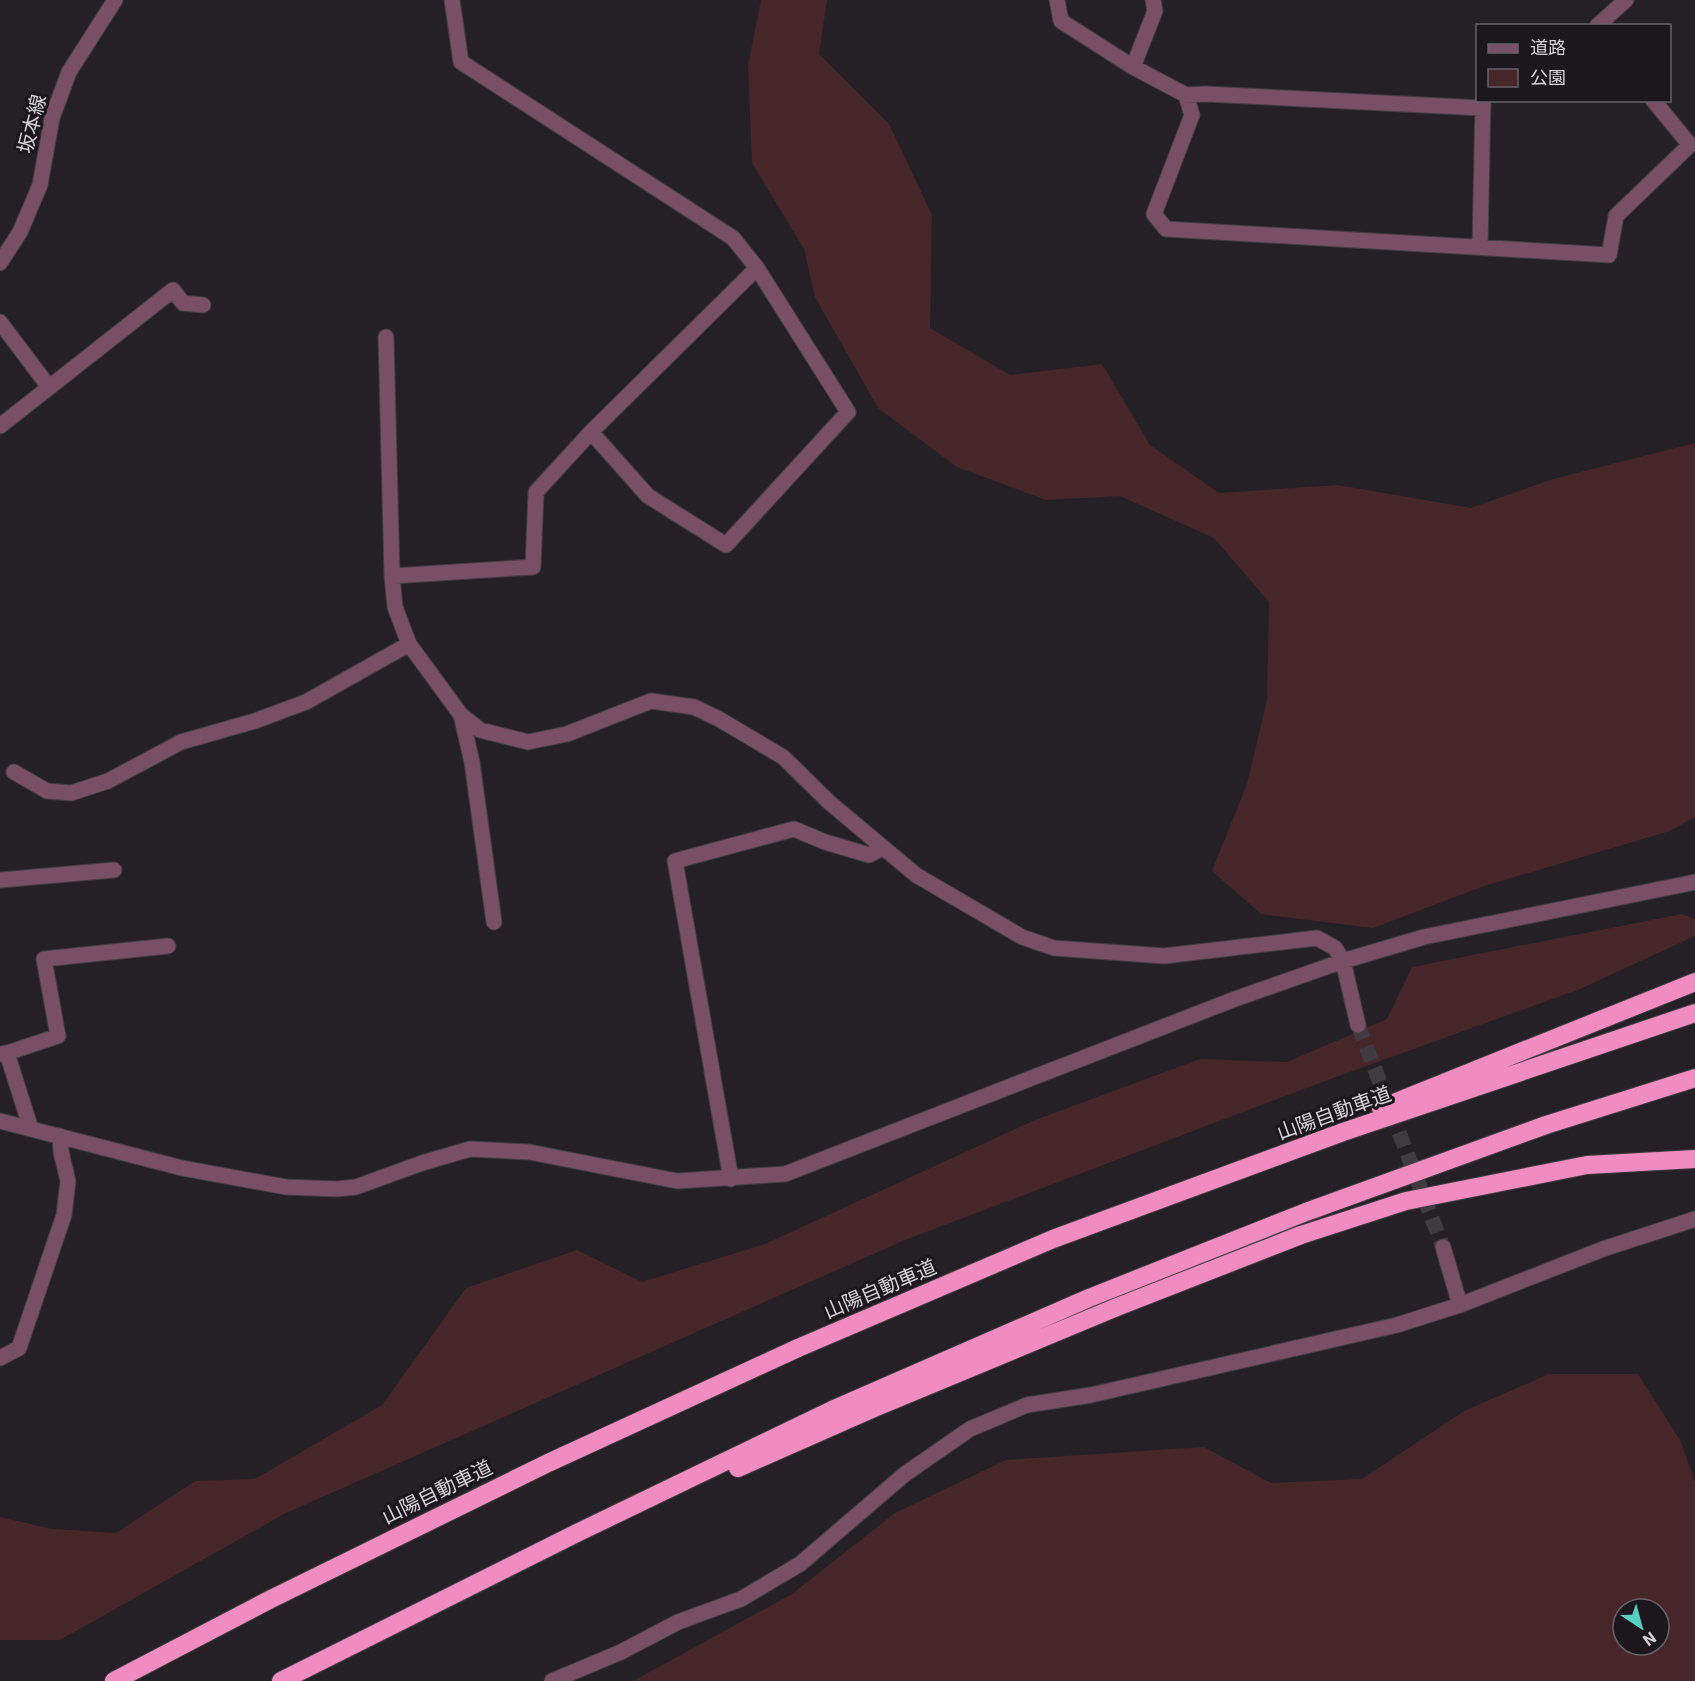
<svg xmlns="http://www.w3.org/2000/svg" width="1695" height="1681" font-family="Roboto,'Noto Sans JP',sans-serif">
	<rect width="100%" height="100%" fill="#252026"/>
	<!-- green -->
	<path fill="#462629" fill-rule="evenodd" d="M761,0H827L819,54L889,124L932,215L930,328L1010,375L1102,364L1150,445L1219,493L1338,485L1471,508L1553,479L1695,443V817L1670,831L1484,886L1373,928L1261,914L1212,871L1247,784L1267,700L1269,602L1214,538L1120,496L1046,500L957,467L878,408L815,297L804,249L752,163L748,65Z
		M1682,914L1695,919V936L1580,989L1325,1081L905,1240L286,1513L60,1640H0V1517L52,1529L116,1533L195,1481L255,1479L382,1405L466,1288L577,1250L642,1282L765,1244L1035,1120L1200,1059L1287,1062L1387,1019L1412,967Z
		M1549,1374H1638L1680,1440L1695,1482V1681H633L792,1594L895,1513L1006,1460L1204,1447L1271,1483L1362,1479L1464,1411ZM1623,1609H1659V1645H1623Z"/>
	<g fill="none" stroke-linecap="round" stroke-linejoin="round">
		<!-- minor-tunnel -->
		<path stroke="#403b41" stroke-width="15" stroke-dasharray="15 8" stroke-linecap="butt" d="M1358,1025L1443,1247"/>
		<!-- service casing -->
		<g stroke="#413d42" stroke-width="17">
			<path id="service" d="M731,1179L675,861L794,829L825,842L869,855L882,848"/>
		</g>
		<!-- minor casing -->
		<g stroke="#413d42" stroke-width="17">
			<path id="minor" d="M452,0L461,62L733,238L757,268L848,412L726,545L648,496L591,432
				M1057,0L1061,21L1133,67L1186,95L1206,94L1482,108
				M1597,26L1626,0
				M1133,67L1155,11L1153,0
				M1186,95L1192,115L1154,214L1166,229L1609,255L1616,216L1690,145L1653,100
				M1480,247L1483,100
				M0,263L20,232L40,185L52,118L69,72L115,0
				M0,322L49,387
				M386,337L392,576L395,607L409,644L461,715L472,762L494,922
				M0,426L173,290L183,303L203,305
				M392,576L533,567L536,492L591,432L757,268
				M461,715L480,730L528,742L567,734L651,701L694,707L719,719L783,757L830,803L916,875L1022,937L1054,948L1164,956L1317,938L1335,948L1343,961L1358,1025
				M14,772L47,791L71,793L108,781L181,742L255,721L306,702L409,644
				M0,880L114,870
				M7,1053L58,1036L44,959L168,946
				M0,1054L7,1053L31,1129
				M0,1121L182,1168L286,1187L337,1189L356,1187L422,1163L470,1149L529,1152L677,1181L785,1174L1235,999L1343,961L1424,937L1695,882
				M1443,1247L1460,1305
				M0,1358L19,1348L64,1215L68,1181L61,1152L60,1136
				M552,1681L621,1652L678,1622L741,1599L800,1564L905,1474L970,1429L1027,1405L1091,1395L1397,1325L1460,1305L1603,1249L1695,1219"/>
		</g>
		<!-- motorway casing -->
		<g stroke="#413d42" stroke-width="20">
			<path id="motorway" d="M1381,1108L1695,982
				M738,1468L874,1408L1117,1307L1301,1235L1406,1201L1587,1165L1695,1159
				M114,1681L269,1600L548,1463L798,1348L1053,1239L1343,1132L1695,1013
				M281,1681L579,1532L832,1410L1089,1298L1306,1212L1546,1125L1695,1078"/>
		</g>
		<!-- service -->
		<use href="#service" stroke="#784f64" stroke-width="15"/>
		<!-- minor -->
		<use href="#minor" stroke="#784f64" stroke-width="15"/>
		<!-- motorway -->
		<use href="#motorway" stroke="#f18cc2" stroke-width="18"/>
	</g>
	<g text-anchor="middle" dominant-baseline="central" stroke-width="6" stroke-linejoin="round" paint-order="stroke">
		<!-- street labels -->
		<g font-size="20" fill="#d7d3d8" stroke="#1c161d">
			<text transform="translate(32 124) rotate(-76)">坂本線</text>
			<text transform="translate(1334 1113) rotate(-20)">山陽自動車道</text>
			<text transform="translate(880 1289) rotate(-23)">山陽自動車道</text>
			<text transform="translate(437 1492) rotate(-26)">山陽自動車道</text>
		</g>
	</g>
	<!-- legend -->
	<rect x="1476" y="24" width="195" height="78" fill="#1c161d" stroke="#676268" stroke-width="1.5"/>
	<rect x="1488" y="44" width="30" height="9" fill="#784f64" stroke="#676268" stroke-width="1.5"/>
	<text x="1530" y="54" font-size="18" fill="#d7d3d8">道路</text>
	<rect x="1488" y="69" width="30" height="18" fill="#462629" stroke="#676268" stroke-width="1.5"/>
	<text x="1530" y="84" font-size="18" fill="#d7d3d8">公園</text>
	<!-- north arrow -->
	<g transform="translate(1641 1627) rotate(144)"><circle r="28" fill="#1c161d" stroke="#676268" stroke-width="1.5"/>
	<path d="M0-4.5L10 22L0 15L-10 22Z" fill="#56cec4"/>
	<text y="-9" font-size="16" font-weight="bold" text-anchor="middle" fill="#d7d3d8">N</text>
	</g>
</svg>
